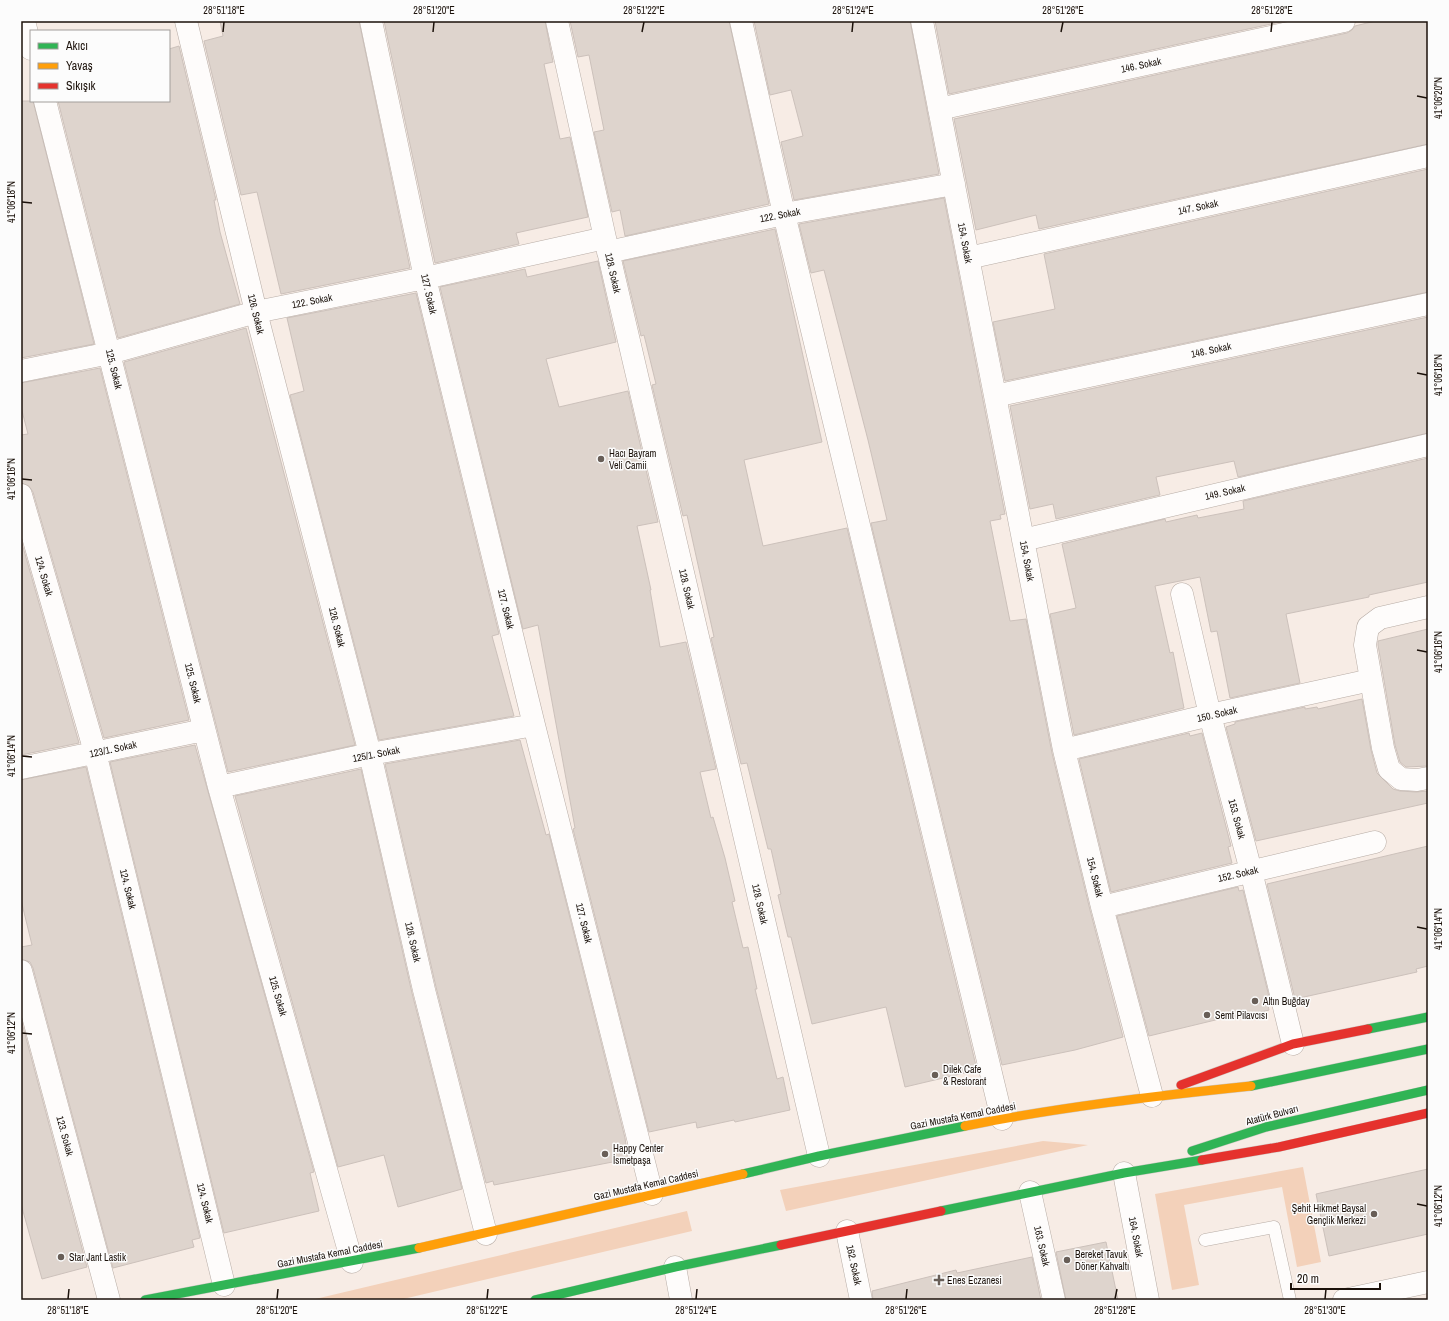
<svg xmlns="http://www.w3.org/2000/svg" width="1449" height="1321" font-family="'Archivo Narrow',sans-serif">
	<rect width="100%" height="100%" fill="#f7ece5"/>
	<!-- green -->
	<path fill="#f3d1ba" d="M1043,1141L1088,1145L786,1211L780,1190Z
		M1303,1167L1321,1262L1297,1267L1282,1187L1184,1205L1199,1285L1172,1290L1155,1194Z
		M687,1211L692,1231L399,1300H311Z"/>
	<!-- building -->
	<path fill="#ded4cd" stroke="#ccc1bb" d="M220,21H359L410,268L281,294L257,192L241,195L204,41L223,36Z
		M384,21H545L553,62L544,64L560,139L570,137L588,217L516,233L519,244L435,263Z
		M570,21H729L769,204L625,236L620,210L612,212L594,132L604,130L589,55L578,57Z
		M754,21H910L939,174L794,200L781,142L803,136L791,90L770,95Z
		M935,21H1285L949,94Z
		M1375,21H1428V144L1039,229L1036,215L976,230L954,119L1347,33L1352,30L1355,26Z
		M179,46L216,200H214L220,232L240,304L118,338L58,101H169V49Z
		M21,101H33L94,344L21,358Z
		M1428,169V292L1005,381L993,322L1055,309L1044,254Z
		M944,198L1005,514L1000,515L1001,519L990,521L1010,621L1026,619L1052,753L1090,910L1123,1037L1075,1050L1002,1065L871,523L887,520L868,440L824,270L811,273L799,224Z
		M775,229L822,442L744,460L763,546L847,528L977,1070L905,1087L886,1007L812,1024L791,937H788L778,895L781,894L771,849H768L747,763L741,764L711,638L714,637L687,515L683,516L652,385L656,384L644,335L641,336L623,261Z
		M598,261L616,342L546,359L559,407L628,391L658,522L637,526L651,590H650L660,647L686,642L716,769L700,772L711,818L713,817L725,858L735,901L732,902L743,948L748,947L757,989H755L777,1079L783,1077L790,1110L735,1122L734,1120L697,1128L696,1122L649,1132L573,829L575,828L538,625L523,629L440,287L525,269L527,277Z
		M416,293L499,634L492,636L514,716L379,740L290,395L304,391L287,318Z
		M1428,317V433L1238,477L1234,461L1156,477L1160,495L1056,519L1053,504L1030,509L1010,406Z
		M246,328L355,745L228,772L124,362Z
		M100,368L189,720L104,738L33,492L29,486L21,483V435L28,434L21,407V383Z
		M1428,458V582L1369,595V597L1286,614L1300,683L1230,698L1217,631L1211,632L1200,577L1155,586L1170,653L1173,652L1184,708L1074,735L1050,614L1076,608L1062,544L1165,519L1166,522L1197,515L1198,518L1244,509L1243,501Z
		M21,540L79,743L21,755Z
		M1428,629V766L1406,767L1400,762L1395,745L1378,645V641Z
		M1362,699L1371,750L1377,773L1393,789L1400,791L1416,792L1428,791V803L1256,841L1226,727L1235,724V722L1305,707V709L1317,707L1318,709Z
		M1189,733L1190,736L1202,733L1231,846L1228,847L1232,863L1111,892L1079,759Z
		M520,740L546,835L549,834L625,1138L628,1159L494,1185L493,1181L486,1183L436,987L385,764Z
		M195,745L314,1172L310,1173L319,1211L224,1233L110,762Z
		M86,767L200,1238L192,1240L194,1247L113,1268L33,968L30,962L21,959V947L32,945L21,900V780Z
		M361,769L412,993L462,1189L398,1207L384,1155L338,1167L235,796Z
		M1428,846V966L1416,969L1417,972L1295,999L1267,884Z
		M1238,887L1239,891L1243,890L1271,1005H1268L1269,1010L1233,1019L1232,1016L1149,1036L1117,916Z
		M21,1019L87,1267L42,1279L21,1204Z
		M1428,1169V1234L1329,1256L1316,1194Z
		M1106,1242L1118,1300H1066L1056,1252Z
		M1032,1257L1041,1300H873L872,1291L956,1270L957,1273Z"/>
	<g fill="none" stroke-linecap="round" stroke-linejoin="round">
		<!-- lane casing -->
		<g stroke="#b7aca5" stroke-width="13">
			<path id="lane" d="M1205,1240L1274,1227L1290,1300"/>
		</g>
		<!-- street casing -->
		<g stroke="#b7aca5" stroke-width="23">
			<path id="street" d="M24,21L31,49
				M186,21L256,312L370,754L424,990L486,1234
				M371,21L425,278L534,725L652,1194
				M557,21L605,238L819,1156
				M741,21L784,214L1002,1119
				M922,21L1064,750L1102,907L1152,1096
				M45,101L219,787L352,1262
				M939,109L1344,21
				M608,252L784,214L954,184
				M968,258L1428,156
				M21,371L110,353L256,312L425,278L605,238
				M995,396L1428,304
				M21,495L95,752L224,1285
				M1023,540L1428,445
				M1182,594L1210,715L1251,871L1293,1044
				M1428,607L1380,618L1368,627L1365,645L1383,748L1389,769L1401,779L1417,780L1428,778
				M1064,750L1210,715L1371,680
				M21,768L204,730
				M219,787L370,754L534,725
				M1102,907L1375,842
				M21,971L109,1300
				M1124,1173L1148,1300
				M1030,1192L1054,1300
				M847,1231L861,1300
				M675,1267L681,1300
				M1344,1300L1428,1282"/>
		</g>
		<!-- fast casing -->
		<g stroke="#cec8c4" stroke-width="10">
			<path id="fast" d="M1368,1029L1428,1017
				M1251,1086L1428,1049
				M1192,1151L1266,1127L1428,1090
				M743,1174L819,1156L965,1126
				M941,1211L1124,1173L1202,1160
				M145,1300L419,1248
				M535,1300L675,1267L781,1245"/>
		</g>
		<!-- slow casing -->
		<g stroke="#cec8c4" stroke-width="10">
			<path id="slow" d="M965,1126C1060,1107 1155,1096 1251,1086
				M419,1248L743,1174"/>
		</g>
		<!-- jam casing -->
		<g stroke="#cec8c4" stroke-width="10">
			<path id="jam" d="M1181,1085L1293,1044L1368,1029
				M1202,1160L1279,1147L1428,1113
				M781,1245L941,1211"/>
		</g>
		<!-- lane -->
		<use href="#lane" stroke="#fefcfb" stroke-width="12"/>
		<!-- street -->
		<use href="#street" stroke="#fefcfb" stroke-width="22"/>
		<!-- fast -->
		<use href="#fast" stroke="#30b455" stroke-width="9"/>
		<!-- slow -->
		<use href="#slow" stroke="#ff9f0a" stroke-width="9"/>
		<!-- jam -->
		<use href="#jam" stroke="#e5322d" stroke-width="9"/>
	</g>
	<!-- ticks -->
	<path fill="none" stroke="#1b110a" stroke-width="1.5" d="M223,32L224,22M433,32L434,22M642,32L644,22M852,32L853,22M1061,32L1063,22M1271,32L1272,22M1417,96L1427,98M22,202L32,203M1417,373L1427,375M22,479L32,480M1417,650L1427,652M22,756L32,757M1417,927L1427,929M22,1033L32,1034M1417,1204L1427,1206M68,1299L69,1289M277,1299L278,1289M487,1299L488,1289M696,1299L697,1289M906,1299L907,1289M1115,1299L1117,1289M1325,1299L1326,1289"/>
	<!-- markers -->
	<g fill="#685e57" stroke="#fcfcfc" stroke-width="1.5">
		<circle cx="601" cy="459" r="4"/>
		<circle cx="1255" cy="1001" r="4"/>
		<circle cx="1207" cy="1015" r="4"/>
		<circle cx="935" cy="1075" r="4"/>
		<circle cx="605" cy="1154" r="4"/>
		<circle cx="1374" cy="1214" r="4"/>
		<circle cx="61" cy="1257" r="4"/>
		<circle cx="1067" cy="1260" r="4"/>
		<path d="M937 1274h4v4h4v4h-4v4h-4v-4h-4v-4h4z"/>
	</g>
	<g text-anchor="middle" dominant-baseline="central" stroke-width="3" stroke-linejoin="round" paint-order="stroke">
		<!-- street labels -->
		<g font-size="10" fill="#1b110a" stroke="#fcfcfc">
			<text transform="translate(1141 65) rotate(-12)">146. Sokak</text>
			<text transform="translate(1198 207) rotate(-12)">147. Sokak</text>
			<text transform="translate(780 215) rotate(-11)">122. Sokak</text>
			<text transform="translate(965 243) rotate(79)">154. Sokak</text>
			<text transform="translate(613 273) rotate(77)">128. Sokak</text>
			<text transform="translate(429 294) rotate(77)">127. Sokak</text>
			<text transform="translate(312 301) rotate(-11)">122. Sokak</text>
			<text transform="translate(256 314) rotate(76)">126. Sokak</text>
			<text transform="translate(1211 350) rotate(-12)">148. Sokak</text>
			<text transform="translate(114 369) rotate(76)">125. Sokak</text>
			<text transform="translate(1225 492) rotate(-13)">149. Sokak</text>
			<text transform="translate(1027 561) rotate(79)">154. Sokak</text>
			<text transform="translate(44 576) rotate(74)">124. Sokak</text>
			<text transform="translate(687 589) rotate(77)">128. Sokak</text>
			<text transform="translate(506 609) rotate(76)">127. Sokak</text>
			<text transform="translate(337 627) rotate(76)">126. Sokak</text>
			<text transform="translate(193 683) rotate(76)">125. Sokak</text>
			<text transform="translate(1217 714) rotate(-13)">150. Sokak</text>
			<text transform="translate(113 749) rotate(-12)">123/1. Sokak</text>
			<text transform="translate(376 754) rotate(-11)">125/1. Sokak</text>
			<text transform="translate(1237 819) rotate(75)">153. Sokak</text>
			<text transform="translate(1238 874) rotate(-13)">152. Sokak</text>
			<text transform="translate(1095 877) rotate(76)">154. Sokak</text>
			<text transform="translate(128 889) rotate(76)">124. Sokak</text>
			<text transform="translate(760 904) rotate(77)">128. Sokak</text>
			<text transform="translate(584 923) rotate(76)">127. Sokak</text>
			<text transform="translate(413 942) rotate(77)">126. Sokak</text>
			<text transform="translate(278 996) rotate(74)">125. Sokak</text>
			<text transform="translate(1272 1115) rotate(-15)">Atatürk Bulvarı</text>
			<text transform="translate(963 1116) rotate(-11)">Gazi Mustafa Kemal Caddesi</text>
			<text transform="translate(65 1136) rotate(75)">123. Sokak</text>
			<text transform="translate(646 1185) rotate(-13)">Gazi Mustafa Kemal Caddesi</text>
			<text transform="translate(205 1203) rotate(76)">124. Sokak</text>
			<text transform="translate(1136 1237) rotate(79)">164. Sokak</text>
			<text transform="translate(1042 1246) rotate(77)">163. Sokak</text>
			<text transform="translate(330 1254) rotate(-11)">Gazi Mustafa Kemal Caddesi</text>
			<text transform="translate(854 1265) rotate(78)">162. Sokak</text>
		</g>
		<!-- poi labels -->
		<g font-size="10" fill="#1b110a" stroke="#fcfcfc" text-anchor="start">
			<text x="609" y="453">Hacı Bayram<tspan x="609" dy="12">Veli Camii</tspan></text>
			<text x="1263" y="1001">Altın Buğday</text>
			<text x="1215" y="1015">Semt Pilavcısı</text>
			<text x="943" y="1069">Dilek Cafe<tspan x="943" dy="12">&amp; Restorant</tspan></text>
			<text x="613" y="1148">Happy Center<tspan x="613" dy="12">İsmetpaşa</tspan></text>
			<text x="1366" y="1208" text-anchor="end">Şehit Hikmet Baysal<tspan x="1366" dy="12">Gençlik Merkezi</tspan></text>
			<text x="1075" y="1254">Bereket Tavuk<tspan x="1075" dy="12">Döner Kahvaltı</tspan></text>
			<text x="69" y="1257">Star Jant Lastik</text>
			<text x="947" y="1280">Enes Eczanesi</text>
		</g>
	</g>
	<!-- border -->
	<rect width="1449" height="1321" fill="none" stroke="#fcfcfc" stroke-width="44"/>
	<!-- legend -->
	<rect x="30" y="30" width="140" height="72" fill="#fcfcfc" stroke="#a29e9b"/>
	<rect x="38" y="43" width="20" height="6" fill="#30b455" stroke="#a29e9b"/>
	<text x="66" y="50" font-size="12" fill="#1b110a">Akıcı</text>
	<rect x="38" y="63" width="20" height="6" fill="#ff9f0a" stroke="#a29e9b"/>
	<text x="66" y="70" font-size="12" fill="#1b110a">Yavaş</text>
	<rect x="38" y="83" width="20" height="6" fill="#e5322d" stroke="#a29e9b"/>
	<text x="66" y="90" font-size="12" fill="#1b110a">Sıkışık</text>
	<!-- scale -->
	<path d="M1291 1283v6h89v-6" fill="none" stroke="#1b110a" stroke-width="2"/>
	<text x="1297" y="1283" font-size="12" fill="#1b110a" stroke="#fcfcfc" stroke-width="3" paint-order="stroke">20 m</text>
	<rect x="22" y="22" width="1405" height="1277" fill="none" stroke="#1b110a" stroke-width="1.5"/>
	<g font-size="10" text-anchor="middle" fill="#1b110a">
		<text x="224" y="14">28°51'18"E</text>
		<text x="434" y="14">28°51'20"E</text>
		<text x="644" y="14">28°51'22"E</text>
		<text x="853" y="14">28°51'24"E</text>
		<text x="1063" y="14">28°51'26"E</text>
		<text x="1272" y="14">28°51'28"E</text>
		<text transform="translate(1438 98) rotate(-90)" y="4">41°06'20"N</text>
		<text transform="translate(11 202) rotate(-90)" y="4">41°06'18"N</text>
		<text transform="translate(1438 375) rotate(-90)" y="4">41°06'18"N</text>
		<text transform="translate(11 479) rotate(-90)" y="4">41°06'16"N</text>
		<text transform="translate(1438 652) rotate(-90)" y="4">41°06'16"N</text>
		<text transform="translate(11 756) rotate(-90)" y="4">41°06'14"N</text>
		<text transform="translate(1438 929) rotate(-90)" y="4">41°06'14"N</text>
		<text transform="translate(11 1033) rotate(-90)" y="4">41°06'12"N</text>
		<text transform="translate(1438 1206) rotate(-90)" y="4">41°06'12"N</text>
		<text x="68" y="1314">28°51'18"E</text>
		<text x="277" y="1314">28°51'20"E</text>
		<text x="487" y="1314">28°51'22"E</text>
		<text x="696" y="1314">28°51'24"E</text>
		<text x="906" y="1314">28°51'26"E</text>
		<text x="1115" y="1314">28°51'28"E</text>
		<text x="1325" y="1314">28°51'30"E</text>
	</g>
</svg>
